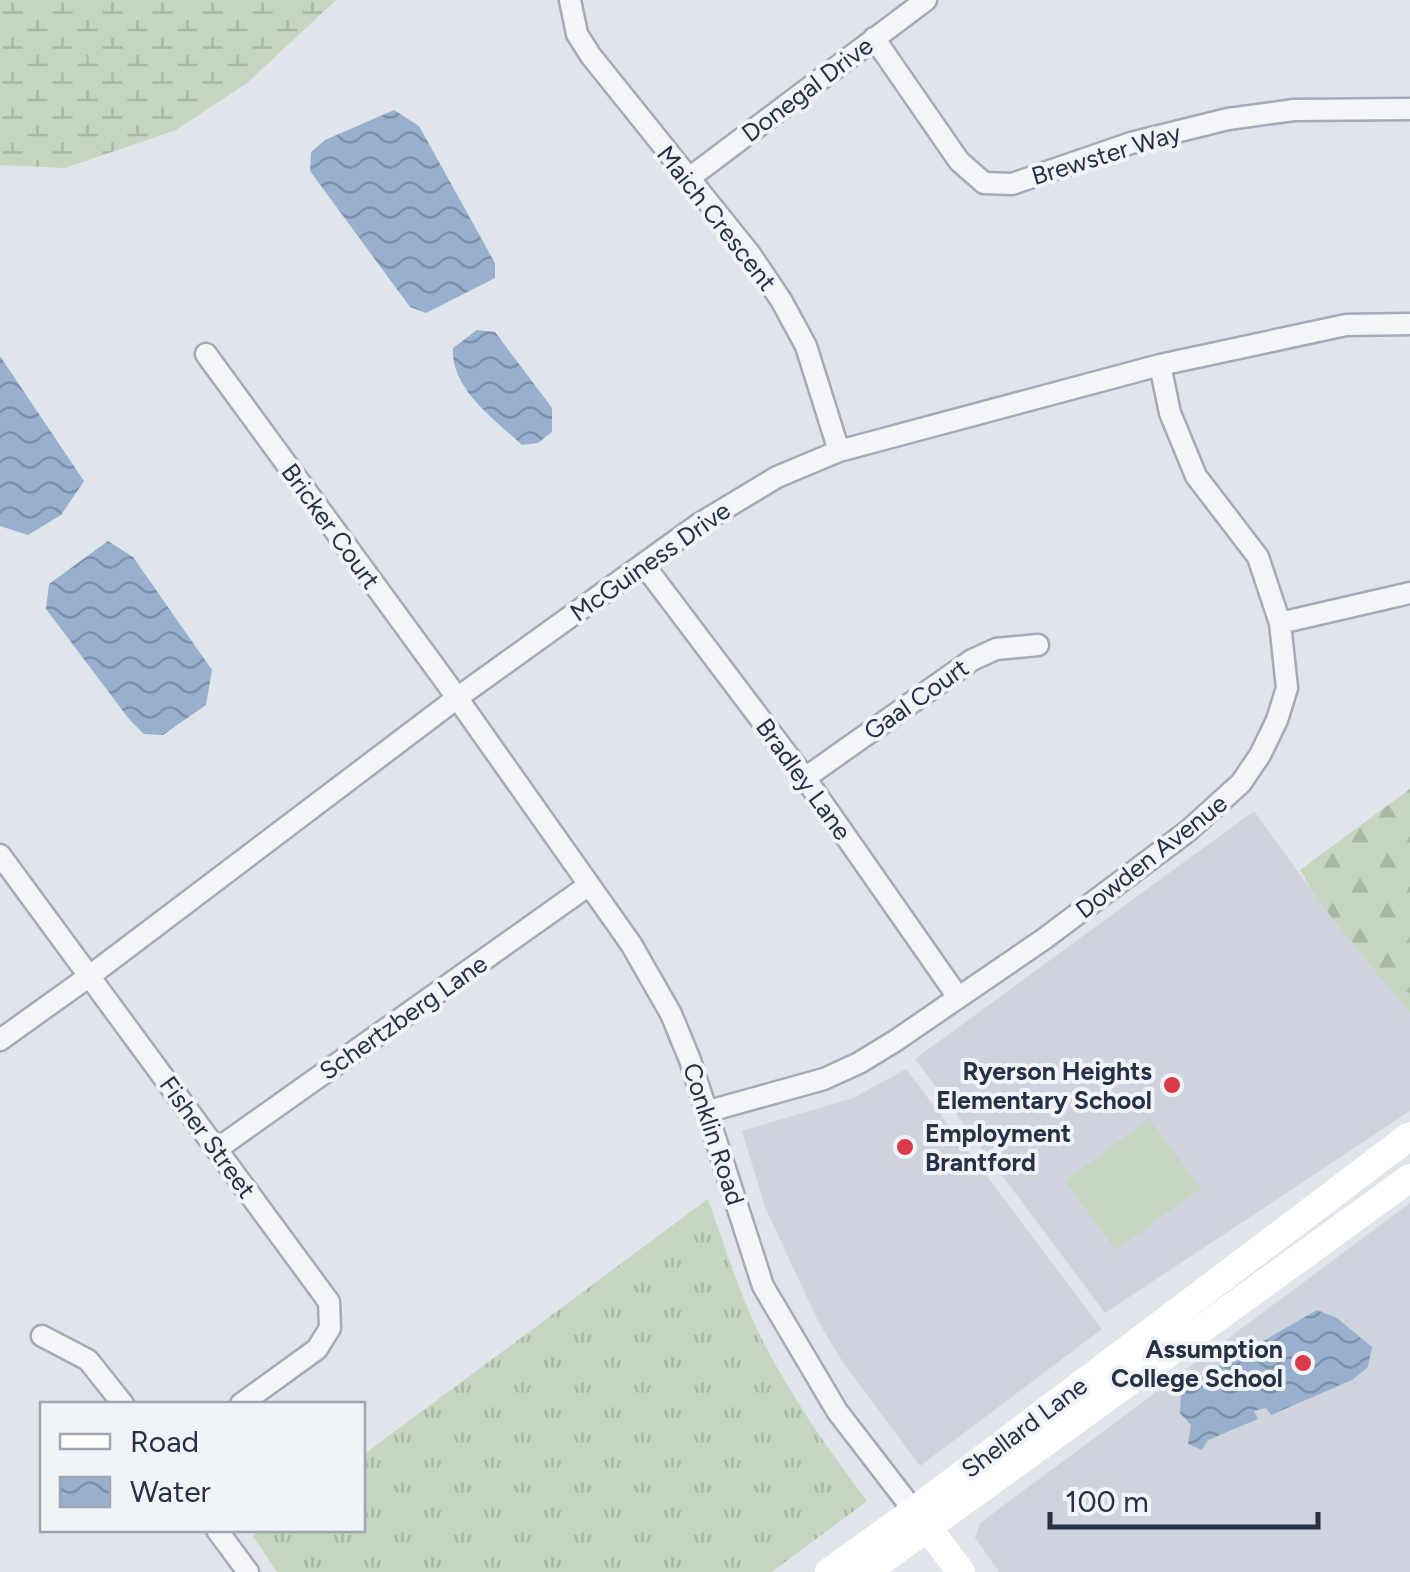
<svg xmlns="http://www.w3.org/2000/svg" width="1410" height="1572" font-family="Figtree,sans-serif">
	<defs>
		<pattern id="grass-tufts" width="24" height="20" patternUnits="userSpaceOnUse" patternTransform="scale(2.5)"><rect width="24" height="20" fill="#c5d5c0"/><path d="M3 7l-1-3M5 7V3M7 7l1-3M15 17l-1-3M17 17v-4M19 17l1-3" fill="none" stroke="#a9b7a6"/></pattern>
		<pattern id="forest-firs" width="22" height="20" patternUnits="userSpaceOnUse" patternTransform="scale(2.5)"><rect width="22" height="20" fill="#c5d5c0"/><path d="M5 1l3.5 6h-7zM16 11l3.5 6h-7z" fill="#a9b7a6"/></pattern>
		<pattern id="wetland-marsh" width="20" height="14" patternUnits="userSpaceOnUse" patternTransform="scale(2.5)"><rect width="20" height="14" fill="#c5d5c0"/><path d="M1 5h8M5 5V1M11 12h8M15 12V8" fill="none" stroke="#a9b7a6"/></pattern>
		<pattern id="water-waves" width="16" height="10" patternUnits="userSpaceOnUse" patternTransform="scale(2.5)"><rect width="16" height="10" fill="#98b0ce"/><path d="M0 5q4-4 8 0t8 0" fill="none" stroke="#7c90a9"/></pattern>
	</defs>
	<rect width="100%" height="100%" fill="#e0e4eb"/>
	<!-- built -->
	<path fill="#ced3dd" d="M1254,811L1318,899L1410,1012V1111L1105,1313L915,1059Z
		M906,1069L1102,1329L920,1466L844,1364L818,1321L765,1207L742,1131L853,1098Z
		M1410,1203V1572H999L975,1538L980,1523Z"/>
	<!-- grass -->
	<path fill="url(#grass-tufts)" d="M708,1199C726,1250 742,1303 768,1351C796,1404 831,1453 867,1501L772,1572H277L253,1536L261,1530H362L363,1455Z"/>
	<!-- forest -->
	<path fill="url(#forest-firs)" d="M1410,789V1013L1320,903L1300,870Z"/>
	<!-- wetland -->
	<path fill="url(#wetland-marsh)" d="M0,0H336L247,83L176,130L65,168L0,165Z"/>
	<!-- pitch -->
	<path fill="#c5d5c0" d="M1149,1119L1201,1188L1116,1250L1065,1181Z"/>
	<!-- water -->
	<path fill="url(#water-waves)" d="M394,110L419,126L495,263V278L426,313L410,307L310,171L311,152L325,140Z
		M477,330L495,332L552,408V432L538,443L522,445C495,420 450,388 453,348Z
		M0,356L84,481L61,515L28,535L0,526Z
		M108,541L133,557L212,670L206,705L163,735L144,734L129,719L46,609L49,584Z
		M1317,1310L1337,1318L1372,1347L1368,1367L1352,1380L1271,1415L1266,1408L1254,1411L1258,1419L1208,1440L1202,1450L1188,1444L1191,1425L1180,1413L1181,1392L1204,1375Z"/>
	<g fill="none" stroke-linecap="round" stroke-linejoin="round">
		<!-- street casing -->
		<g stroke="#a5aab6" stroke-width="25">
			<path id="street" d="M570,0L577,34L591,56L750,254L781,300L806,346L839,451
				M874,38L959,161L984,183L1012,184L1131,143L1228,119L1294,110L1410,109
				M688,179L926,0
				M206,354L448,685L631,944L671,1014L690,1060L763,1286L837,1411L914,1511
				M644,565L805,778L958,997
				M1280,623L1410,593
				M805,778L972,660L996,649L1038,645
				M0,855L329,1302L330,1328L317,1349L241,1404
				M0,1040L91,975L457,698L699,524L777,477L839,451L1160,365L1346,325L1410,324
				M709,1111L824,1079L859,1063L895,1041L1044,939L1188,831L1241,783L1260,755L1277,720L1287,688L1280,623L1258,557L1196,476L1170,413L1160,365
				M217,1149L589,885
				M42,1336L88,1360L123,1404
				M217,1530L248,1572"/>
		</g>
		<!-- street -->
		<use href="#street" stroke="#f3f5f8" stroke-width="20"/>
		<!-- secondary -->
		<path stroke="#fff" stroke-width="28" d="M919,1516L961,1572
			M829,1572L914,1511L1410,1136
			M866,1572L1410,1178"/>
	</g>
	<!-- markers -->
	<g fill="#db3a4b" stroke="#f0f3f8" stroke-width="4">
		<circle cx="1172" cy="1085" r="10"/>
		<circle cx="905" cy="1147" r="10"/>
		<circle cx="1303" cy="1363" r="10"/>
	</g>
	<g text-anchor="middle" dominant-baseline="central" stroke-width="8" stroke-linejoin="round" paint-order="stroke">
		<!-- street labels -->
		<g font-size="25" fill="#273044" stroke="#f0f3f8">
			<text transform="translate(807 89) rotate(-37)">Donegal Drive</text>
			<text transform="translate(1106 154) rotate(-17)">Brewster Way</text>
			<text transform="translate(717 218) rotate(52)">Maich Crescent</text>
			<text transform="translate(331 526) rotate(54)">Bricker Court</text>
			<text transform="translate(650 561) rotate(-35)">McGuiness Drive</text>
			<text transform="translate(916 699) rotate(-35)">Gaal Court</text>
			<text transform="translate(804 779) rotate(54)">Bradley Lane</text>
			<text transform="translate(1151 856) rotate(-38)">Dowden Avenue</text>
			<text transform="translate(403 1017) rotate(-35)">Schertzberg Lane</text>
			<text transform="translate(714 1134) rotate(72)">Conklin Road</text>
			<text transform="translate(208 1137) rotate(54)">Fisher Street</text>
			<text transform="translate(1024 1427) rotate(-37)">Shellard Lane</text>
		</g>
		<!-- poi labels -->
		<g font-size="25" font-weight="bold" fill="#273044" stroke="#f0f3f8" text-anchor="end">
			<text x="1152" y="1071">Ryerson Heights<tspan x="1152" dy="29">Elementary School</tspan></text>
			<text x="925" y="1133" text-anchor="start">Employment<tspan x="925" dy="29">Brantford</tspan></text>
			<text x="1283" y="1349">Assumption<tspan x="1283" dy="29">College School</tspan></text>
		</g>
	</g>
	<!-- legend -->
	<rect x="40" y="1402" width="325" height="130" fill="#f0f3f8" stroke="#a0a5b0" stroke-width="2.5"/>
	<rect x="60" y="1434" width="50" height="15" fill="#ffffff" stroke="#a0a5b0" stroke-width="2.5"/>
	<text x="130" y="1452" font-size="30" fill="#273044">Road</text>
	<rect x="60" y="1477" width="50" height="30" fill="url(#water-waves)" stroke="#a0a5b0" stroke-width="2.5"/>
	<text x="130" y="1502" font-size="30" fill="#273044">Water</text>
	<!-- scale -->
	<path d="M1050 1512v15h268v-15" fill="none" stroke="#273044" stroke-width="5"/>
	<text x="1065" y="1512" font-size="30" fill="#273044" stroke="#f0f3f8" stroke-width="8" paint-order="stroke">100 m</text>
</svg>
